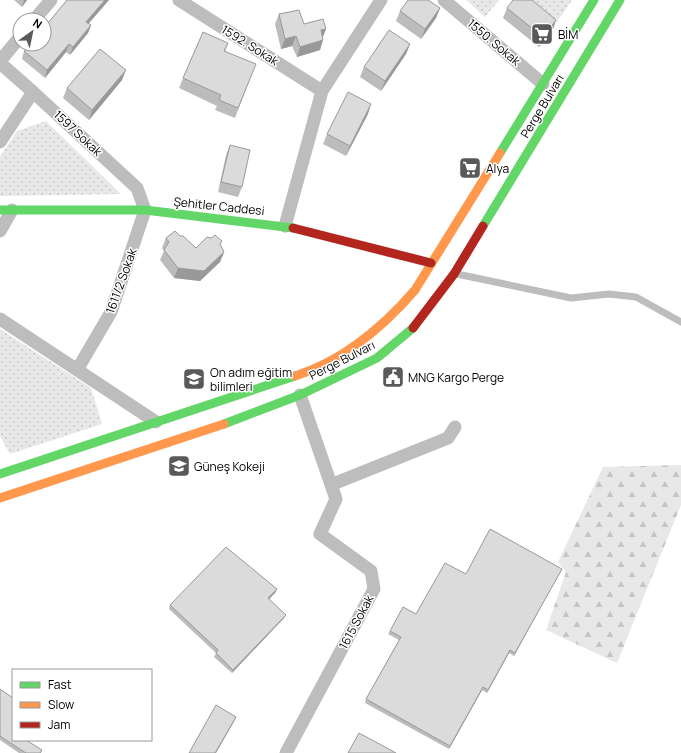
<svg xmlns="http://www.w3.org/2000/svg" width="681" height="753" font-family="Manrope,sans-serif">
	<defs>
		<pattern id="forest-firs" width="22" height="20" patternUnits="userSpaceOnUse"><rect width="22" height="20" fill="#e8e8e8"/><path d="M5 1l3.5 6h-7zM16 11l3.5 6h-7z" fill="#c5c5c5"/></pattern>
		<pattern id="park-dots" width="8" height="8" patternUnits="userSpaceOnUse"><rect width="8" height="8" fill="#e8e8e8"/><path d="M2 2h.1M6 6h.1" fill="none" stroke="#c5c5c5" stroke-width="1.8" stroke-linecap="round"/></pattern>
	</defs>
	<rect width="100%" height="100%" fill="#fff"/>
	<!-- forest -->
	<path fill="url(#forest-firs)" d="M681,465V505L617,663L546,630L566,572L558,562L603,467Z"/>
	<!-- park -->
	<path fill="url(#park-dots)" d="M466,0H499L485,17Z
		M528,0H572L557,22Z
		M46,121L121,194L0,196V157L17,131Z
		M0,329L91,388L102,424L10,454L0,436Z"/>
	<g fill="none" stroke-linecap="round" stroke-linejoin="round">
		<!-- lane -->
		<path stroke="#bdbdbd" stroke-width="7" d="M457,274L571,298L609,294L636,297L681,322"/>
		<!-- street -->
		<path stroke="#bdbdbd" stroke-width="13" d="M179,0L322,91
			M444,0L543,84
			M34,20L51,0
			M0,61L20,37
			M0,63L33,92L137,188L145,210L111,312L77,370
			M0,142L33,92
			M285,226L322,91L381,0
			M0,231L12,210
			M0,319L156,422
			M333,484L448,438L455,427
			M286,753L374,589L371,571L320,534L336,499L300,395"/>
		<!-- fast -->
		<path stroke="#63d668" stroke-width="9" d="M500,153L594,0
			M0,210H145L293,228
			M483,226L620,0
			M224,424L300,395L377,358L413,328
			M0,474L295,376"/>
		<!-- slow -->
		<path stroke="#ff974d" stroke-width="9" d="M295,376C343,361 383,327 415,290L500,153
			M0,498L224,424"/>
		<!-- jam -->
		<path stroke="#b3261e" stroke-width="9" d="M293,228L431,263
			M413,328L454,274L483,226"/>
	</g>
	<!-- wall -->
	<path fill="#bcbcbc" d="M14,0H27L22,7Z
		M67,0H109L88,24L91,25L88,33L70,55L66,52L45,78L22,59L24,51Z
		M440,8L436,18L421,39L396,21L400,11Z
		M507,8L553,30L539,47L503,18Z
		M279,14L304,24L326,29L323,37L320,50L297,57L292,46L281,49L275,24Z
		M228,43L225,52L252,74L235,118L215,110L217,106L179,88L183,78Z
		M410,44L406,54L381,91L360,77L364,67Z
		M122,80L89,120L63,98L67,88Z
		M368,114L346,156L323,144L327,134Z
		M230,145L242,187L238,197L218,192L226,155Z
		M180,236L196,248L211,238L222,241L220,246L224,252L220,262L200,281L174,278L160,260L164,251L162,248L166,238Z
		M562,569L560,572L514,656L509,653L487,693L482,690L449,749L365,703L366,699L399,640L388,634L390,631L416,614L466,574Z
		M277,589L275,593L269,599L284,618L232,673L214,657L216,653L169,609L170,605Z
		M0,689L13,740L42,750L41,753H19L0,740Z"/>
	<!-- shaded-wall -->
	<path fill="#999" d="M24,0H27L22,7Z
		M105,0H109L83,30L86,22Z
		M440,8L436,18L421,39L425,29Z
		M556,20L553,30L539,47L543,37Z
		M91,25L88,33L70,55L73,47Z
		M326,29L322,39L321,30Z
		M296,36L292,46L281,49L285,39Z
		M323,40L320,50L297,57L300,47Z
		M69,44L66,52L45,78L47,70Z
		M410,44L406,54L381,91L385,81Z
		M126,70L122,80L89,120L92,110Z
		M371,104L368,114L346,156L350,146Z
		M224,252L220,262L200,281L174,278L178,268Z
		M562,569L560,572L514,656L515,653Z
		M277,589L275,593L267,601L268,598Z
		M286,615L284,618L232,673L233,670Z
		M510,650L509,653L487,693L488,690Z
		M483,687L482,690L449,749L450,746Z
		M236,717L235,720L216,753H215Z"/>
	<!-- building -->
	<path fill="#dbdbdb" stroke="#999" d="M67,0H105L86,22L91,25L73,47L69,44L47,70L24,51L30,44H44V28Z
		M408,0H428L440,8L425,29L400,11Z
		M513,0H532L556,20L543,37L507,8Z
		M299,10L304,24L323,19L326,29L321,30L323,40L300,47L296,36L285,39L279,14Z
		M389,30L410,44L385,81L364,67Z
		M203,32L228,43L224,51L256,64L238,108L219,100L221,95L183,78Z
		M100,49L126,70L92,110L67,88Z
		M348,92L371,104L350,146L327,134Z
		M230,145L250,150L242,187L221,182Z
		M175,231L180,236H183L196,248L207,237L211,238L215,235L222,241L220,244L224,252L204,271L178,268L164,250L169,242L166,238Z
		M490,529L562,569L515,653L510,650L488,690L483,687L450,746L366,699L401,637L390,631L403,607L416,614L445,563L466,574Z
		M226,547L277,589L268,598L286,615L233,670L216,653L218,650L170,605Z
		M0,689L13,698V740H26L42,750L40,753H26L0,736Z
		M216,705L236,717L215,753H189Z
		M359,733L396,753H348Z"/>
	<!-- icons -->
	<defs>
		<g id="supermarket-square" transform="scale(1.15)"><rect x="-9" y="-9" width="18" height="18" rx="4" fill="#595959" stroke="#fff"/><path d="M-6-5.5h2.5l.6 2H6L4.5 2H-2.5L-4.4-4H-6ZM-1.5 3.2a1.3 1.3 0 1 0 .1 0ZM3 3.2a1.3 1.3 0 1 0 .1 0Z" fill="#fff"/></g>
		<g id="civic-square" transform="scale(1.15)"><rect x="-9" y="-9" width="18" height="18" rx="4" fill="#595959" stroke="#fff"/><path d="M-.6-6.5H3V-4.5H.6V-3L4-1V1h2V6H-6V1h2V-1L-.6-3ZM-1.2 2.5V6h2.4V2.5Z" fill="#fff"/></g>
		<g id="school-square" transform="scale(1.15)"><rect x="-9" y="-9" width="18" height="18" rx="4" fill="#595959" stroke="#fff"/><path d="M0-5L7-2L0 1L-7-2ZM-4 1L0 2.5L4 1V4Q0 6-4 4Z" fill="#fff"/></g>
	</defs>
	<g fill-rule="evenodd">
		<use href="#supermarket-square" x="542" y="34"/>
		<use href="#supermarket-square" x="470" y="168"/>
		<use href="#civic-square" x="393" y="377"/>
		<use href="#school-square" x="194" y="379"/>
		<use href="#school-square" x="179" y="466"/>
	</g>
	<g text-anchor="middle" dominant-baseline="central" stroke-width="3" stroke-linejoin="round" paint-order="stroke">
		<!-- poi labels -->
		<g font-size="12" fill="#000" stroke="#fff" text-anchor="start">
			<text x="558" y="34">BİM</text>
			<text x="486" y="168">Alya</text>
			<text x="210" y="372">On adım eğitim<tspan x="210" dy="14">bilimleri</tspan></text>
			<text x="408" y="377">MNG Kargo Perge</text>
			<text x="194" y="466">Güneş Kokeji</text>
		</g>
		<!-- street labels -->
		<g font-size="12" fill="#000" stroke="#fff">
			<text transform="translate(494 42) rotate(40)">1550. Sokak</text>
			<text transform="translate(250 45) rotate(32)">1592. Sokak</text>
			<text transform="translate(542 106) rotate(-59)">Perge Bulvarı</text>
			<text transform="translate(78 133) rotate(43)">1597 Sokak</text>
			<text transform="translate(219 206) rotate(6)">Şehitler Caddesi</text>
			<text transform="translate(121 281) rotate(-70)">1611/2 Sokak</text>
			<text transform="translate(342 360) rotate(-27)">Perge Bulvarı</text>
			<text transform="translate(356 622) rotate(-62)">1615 Sokak</text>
		</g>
	</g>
	<!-- legend -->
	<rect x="12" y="669" width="140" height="72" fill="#ffffff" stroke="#999999"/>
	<rect x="20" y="682" width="20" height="6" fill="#63d668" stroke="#999999"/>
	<text x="48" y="689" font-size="12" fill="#000000">Fast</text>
	<rect x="20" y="702" width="20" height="6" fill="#ff974d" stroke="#999999"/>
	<text x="48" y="709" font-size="12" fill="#000000">Slow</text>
	<rect x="20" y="722" width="20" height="6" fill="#b3261e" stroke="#999999"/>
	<text x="48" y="729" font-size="12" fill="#000000">Jam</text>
	<!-- north arrow -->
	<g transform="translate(32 32) rotate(33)"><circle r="19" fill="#ffffff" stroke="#999999"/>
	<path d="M0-3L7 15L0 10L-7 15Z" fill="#595959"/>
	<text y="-6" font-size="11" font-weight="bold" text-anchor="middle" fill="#000000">N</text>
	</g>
</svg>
